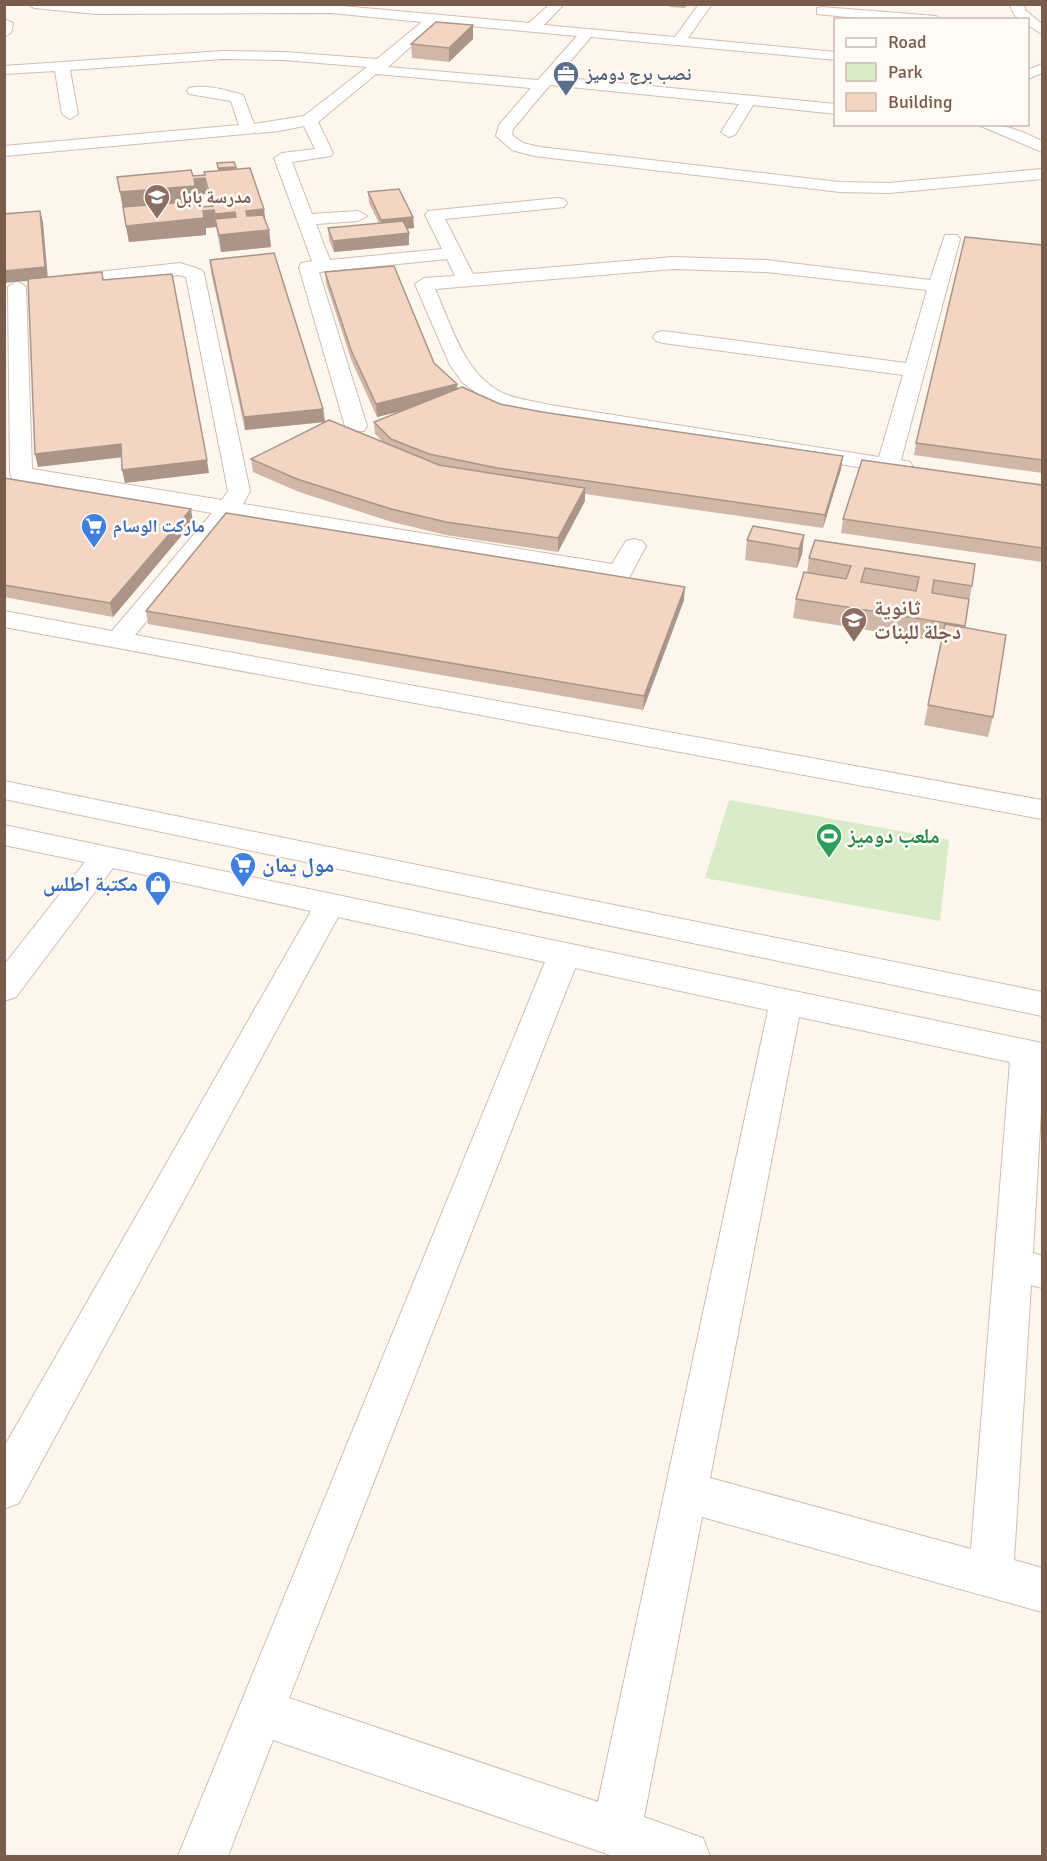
<svg xmlns="http://www.w3.org/2000/svg" width="1047" height="1861" font-family="Signika,'Noto Naskh Arabic',sans-serif">
	<rect width="100%" height="100%" fill="#fdf6ec"/>
	<!-- green -->
	<path fill="#d8ecc9" d="M729,800L949,840L940,921L705,878Z"/>
	<g fill="none" stroke-linecap="round" stroke-linejoin="round">
		<!-- minor casing -->
		<g stroke="#d1beb0" stroke-width="2">
			<path id="minor" d="M28,4L331,5L529,23L550,4H564L544,25L675,37L699,4H712L688,38L836,52V60L591,37L557,77L836,104V114L753,105L735,135L729,137L721,132L739,104L550,85L513,129L512,135L523,143L540,147L840,182L889,183L1042,169V179L889,193L840,192L534,156L512,150L496,136L499,125L531,88L376,74L318,122L333,153L331,156L292,162L312,214L358,211L367,216L358,221L316,224L330,260L442,249L425,215L428,211L558,198L564,199L567,203L564,207L445,219L473,274L673,257L766,260L930,280L945,235H957L960,239L901,460L910,462L913,467L910,472H888L550,417L489,402L463,383L450,365L415,284L424,278L455,276L447,259L319,272L367,426L364,431H348L345,426L299,267L301,263L312,261L274,158L282,153L315,149L304,126L279,131L4,156V146L239,125L231,101L189,94L187,91L189,88C205,84 227,90 243,95L254,124L304,116L367,67L284,60L222,59L70,70L78,114L70,119L62,114L55,71L4,74V66L222,51L284,52L377,59L422,22L331,13L96,14L34,8ZM437,23L577,36L538,80L388,67ZM673,269L766,272L927,290L906,363L663,331L656,333L653,337L656,341L663,343L903,375L879,457L550,405C535,401 519,400 505,394C464,376 452,326 435,289Z
				M1010,4H1024L1025,10L1042,24V34L1028,25V20C1017,20 1013,15 1010,4Z
				M822,7L936,16L942,20H878L817,14V8Z
				M4,19L13,23L11,33L4,37Z
				M1042,64V73L1028,79V70Z
				M976,124C1004,124 1017,129 1042,141V152Z
				M180,263L202,270L204,274L250,491L243,504L612,564L626,541L634,539L642,541L646,546L629,578L620,580L234,516L135,635L1042,800V819L4,627V611L112,631L212,513L13,479L10,474L8,287L17,281L26,287L32,469L222,500L228,491L186,277L179,275L60,288L51,282L60,276Z
				M4,781L1042,992V1016L4,799Z
				M4,825L1042,1043V1093L1033,1253L1042,1256V1288L1031,1285L1014,1560L1042,1568V1612L702,1517L644,1817L703,1838L710,1856H613L273,1740L228,1856H178L545,962L338,917L19,1503L4,1509V1447L311,911L113,868L16,997L4,1001V965L85,862L4,845ZM575,968L768,1010L598,1802L289,1698ZM799,1017L1010,1062L971,1549L710,1478Z"/>
		</g>
		<!-- minor -->
		<use href="#minor" fill="#fff" fill-rule="evenodd"/>
	</g>
	<!-- wall -->
	<path fill="#d1b7a8" fill-rule="evenodd" d="M637,4H659L658,6Z
		M671,4H688L685,8L670,7Z
		M473,25V39L449,62L412,58L411,44Z
		M217,163L236,169L264,209L265,220L269,230L271,247L221,252L216,227L206,228V235L129,242L117,177L193,176L204,175L218,171ZM207,194L211,206L201,207L197,201L196,195Z
		M368,192L413,217L414,228L406,229L409,245L334,252L329,240L328,228L379,223L369,203Z
		M1042,245V473L914,455L916,443Z
		M210,260L323,409L325,422L245,430L211,272Z
		M325,272L434,363L457,389L500,404L542,412L843,456L841,469L823,528L585,494V501L558,552L446,535L392,522L299,492L253,472L251,459L382,441L375,434L374,422L404,410L377,417L352,362L326,283Z
		M4,478L193,522L113,617L4,597Z
		M1042,485V562L841,533L843,519Z
		M804,535L802,554L797,568L745,560L747,540Z
		M809,558L972,586L964,628L993,717L988,737L924,725L941,642L793,618L796,599L807,573Z
		M684,600L643,710L148,624L146,611Z"/>
	<!-- shaded-wall -->
	<path fill="#aa9588" d="M473,25V39L449,62V48Z
		M236,167L238,182L220,184L218,168Z
		M205,178L207,194L196,195L197,202L123,208L120,192Z
		M264,209L266,226L248,227L246,211Z
		M214,210L216,227L206,228V235L129,242L126,226L203,211Z
		M40,211L43,222L48,279L4,283V271Z
		M235,212L237,228L216,224L215,214Z
		M413,217L414,228L382,231L381,220Z
		M269,230L271,247L221,252L219,235Z
		M409,233V245L334,252L333,241Z
		M457,384L458,397L377,417L376,404Z
		M323,409L325,422L245,430L244,417Z
		M121,444L124,457L38,467L35,454Z
		M843,456L841,469L823,528L825,515Z
		M207,460L209,473L125,483L122,470Z
		M585,488V501L558,552V538Z
		M191,509L193,522L113,617L110,603Z
		M804,535L802,554L797,568L799,549Z
		M685,587L684,600L643,710L644,696Z"/>
	<!-- building -->
	<path fill="#f3d5c3" stroke="#aa9588" stroke-width="1.5" fill-rule="evenodd" d="M436,22L473,25L449,48L411,44Z
		M234,162L236,167L218,168L217,163Z
		M250,168L264,209L246,211L247,216L263,215L269,230L219,235L215,219L236,217L235,212L215,214L214,210L203,211L204,218L126,226L123,207L199,201L201,207L213,206L205,178L194,179L195,186L120,192L117,177L191,170L193,176L205,175L204,172Z
		M399,189L413,217L381,220L368,192Z
		M40,211L45,267L4,271V214Z
		M403,221L409,233L333,241L328,228Z
		M965,237L1042,245V460L916,443Z
		M274,253L323,409L244,417L210,260Z
		M394,266L434,363L457,384L376,404L351,350L325,272Z
		M102,272L103,280L172,274L207,460L122,470L121,444L35,454L28,279Z
		M462,387L500,404L542,412L843,456L825,515L497,468L429,454L391,439L374,422Z
		M329,420L439,465L585,488L558,538L446,522L391,509L297,479L251,459Z
		M862,460L1042,485V548L843,519Z
		M4,478L191,509L110,603L4,585Z
		M226,513L685,587L644,696L146,611Z
		M753,526L804,535L799,549L747,540Z
		M815,540L975,564L972,586L934,580L932,593L969,599L965,626L796,599L804,572L846,579L851,566L809,558ZM865,568L919,577L916,591L861,582Z
		M945,624L1006,635L993,717L928,705Z"/>
	<!-- icons -->
	<defs>
		<g id="office-pin" transform="scale(1.35)"><path d="M0 17L-7.5 6A9.5 9.5 0 1 1 7.5 6Z" fill="#5c6f8a" stroke="#fffaf3"/><path d="M-6-3h4V-5.5h4V-3h4V5H-6ZM-1-4.5V-3h2v-1.5ZM-6 0V1H6V0Z" fill="#fff"/></g>
		<g id="school-pin" transform="scale(1.35)"><path d="M0 17L-7.5 6A9.5 9.5 0 1 1 7.5 6Z" fill="#8d6e63" stroke="#fffaf3"/><path d="M0-5L7-2L0 1L-7-2ZM-4 1L0 2.5L4 1V4Q0 6-4 4Z" fill="#fff"/></g>
		<g id="supermarket-pin" transform="scale(1.35)"><path d="M0 17L-7.5 6A9.5 9.5 0 1 1 7.5 6Z" fill="#3f7fe0" stroke="#fffaf3"/><path d="M-6-5.5h2.5l.6 2H6L4.5 2H-2.5L-4.4-4H-6ZM-1.5 3.2a1.3 1.3 0 1 0 .1 0ZM3 3.2a1.3 1.3 0 1 0 .1 0Z" fill="#fff"/></g>
		<g id="stadium-pin" transform="scale(1.35)"><path d="M0 17L-7.5 6A9.5 9.5 0 1 1 7.5 6Z" fill="#2e9e5b" stroke="#fffaf3"/><path d="M0-5a6.5 5 0 1 0 0 10a6.5 5 0 1 0 0-10ZM-3.5-1.8h7v3.6h-7Z" fill="#fff"/></g>
		<g id="shop-pin" transform="scale(1.35)"><path d="M0 17L-7.5 6A9.5 9.5 0 1 1 7.5 6Z" fill="#3f7fe0" stroke="#fffaf3"/><path d="M-5-2.5h2.3a2.7 3.5 0 0 1 5.4 0H5L5.5 6h-11ZM-1.5-2.5h3a1.5 2.3 0 0 0-3 0Z" fill="#fff"/></g>
	</defs>
	<g fill-rule="evenodd">
		<use href="#office-pin" x="566" y="74"/>
		<use href="#school-pin" x="157" y="197"/>
		<use href="#supermarket-pin" x="94" y="526"/>
		<use href="#school-pin" x="854" y="620"/>
		<use href="#stadium-pin" x="829" y="836"/>
		<use href="#supermarket-pin" x="243" y="865"/>
		<use href="#shop-pin" x="158" y="884"/>
	</g>
	<g text-anchor="middle" dominant-baseline="central" stroke-width="5" stroke-linejoin="round" paint-order="stroke">
		<!-- far-service labels -->
		<g font-size="18" font-weight="bold" fill="#4e5e75" stroke="#fffaf3" text-anchor="start">
			<text x="586" y="74">نصب برج دوميز</text>
		</g>
		<!-- far-education labels -->
		<g font-size="18" font-weight="bold" fill="#785e54" stroke="#fffaf3" text-anchor="start">
			<text x="176" y="197">مدرسة بابل</text>
		</g>
		<!-- far-shop labels -->
		<g font-size="18" font-weight="bold" fill="#366cbe" stroke="#fffaf3" text-anchor="start">
			<text x="113" y="526">ماركت الوسام</text>
		</g>
		<!-- education labels -->
		<g font-size="21" font-weight="bold" fill="#785e54" stroke="#fffaf3" text-anchor="start">
			<text x="874" y="608">ثانوية<tspan x="874" dy="24">دجلة للبنات</tspan></text>
		</g>
		<!-- leisure labels -->
		<g font-size="21" font-weight="bold" fill="#27864d" stroke="#fffaf3" text-anchor="start">
			<text x="848" y="836">ملعب دوميز</text>
		</g>
		<!-- shop labels -->
		<g font-size="21" font-weight="bold" fill="#366cbe" stroke="#fffaf3" text-anchor="start">
			<text x="262" y="865">مول يمان</text>
			<text x="138" y="884" text-anchor="end">مكتبة اطلس</text>
		</g>
	</g>
	<!-- border -->
	<rect width="1047" height="1861" fill="none" stroke="#7a5c4d" stroke-width="12"/>
	<!-- legend -->
	<rect x="834" y="18" width="195" height="108" fill="#fffaf3" stroke="#cabbb1" stroke-width="1.5"/>
	<rect x="846" y="38" width="30" height="9" fill="#ffffff" stroke="#cabbb1" stroke-width="1.5"/>
	<text x="888" y="48" font-size="18" fill="#7a5c4d">Road</text>
	<rect x="846" y="63" width="30" height="18" fill="#d8ecc9" stroke="#cabbb1" stroke-width="1.5"/>
	<text x="888" y="78" font-size="18" fill="#7a5c4d">Park</text>
	<rect x="846" y="93" width="30" height="18" fill="#f3d5c3" stroke="#cabbb1" stroke-width="1.5"/>
	<text x="888" y="108" font-size="18" fill="#7a5c4d">Building</text>
</svg>
